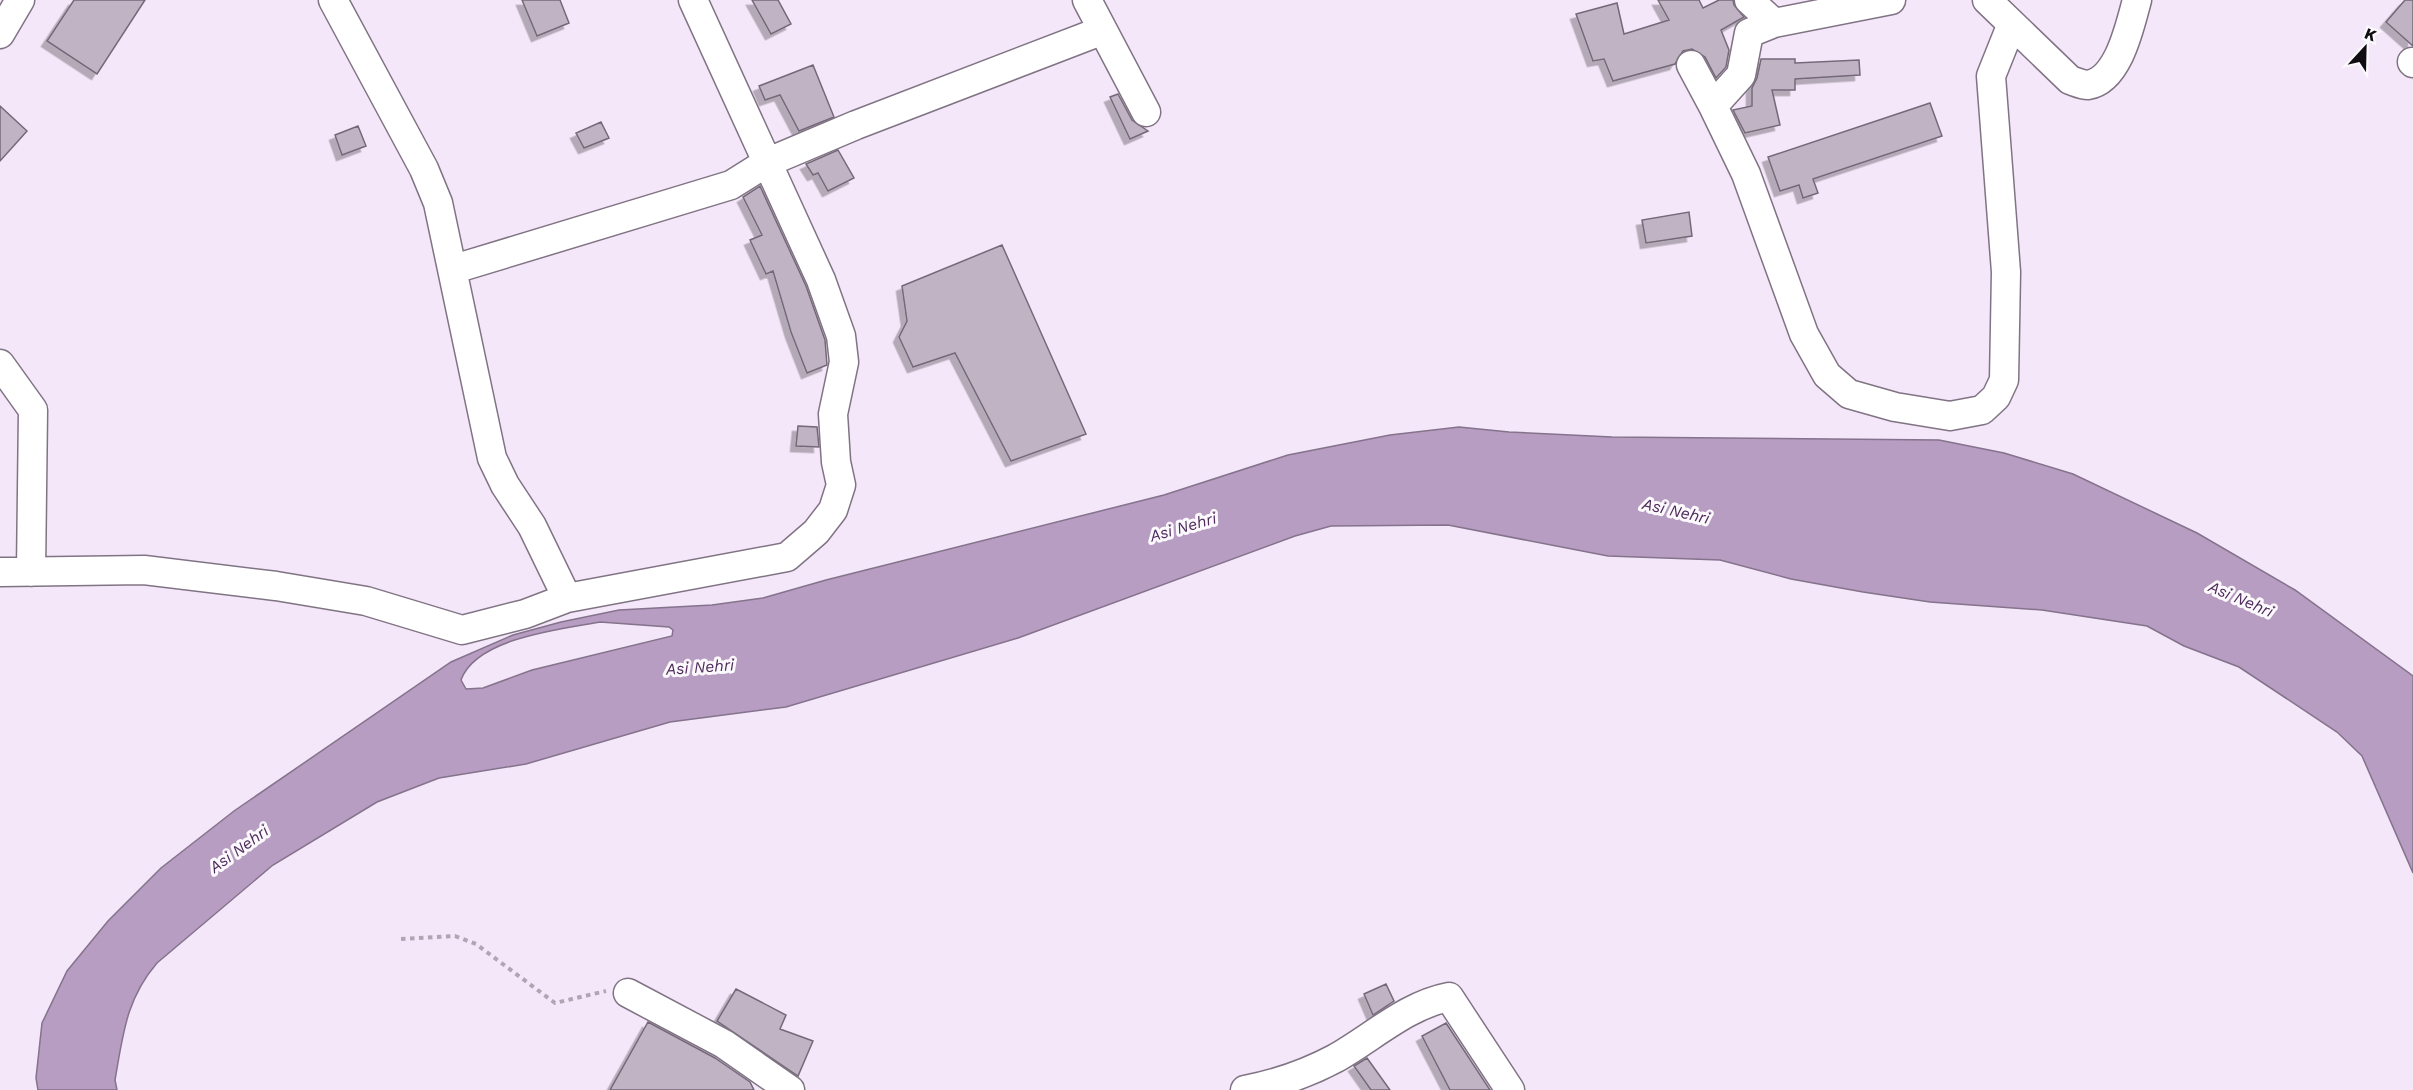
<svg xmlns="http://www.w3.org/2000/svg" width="2413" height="1090" font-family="'Work Sans',sans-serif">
	<defs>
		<filter id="shadow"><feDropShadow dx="-5.5" dy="5.5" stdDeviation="0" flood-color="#0004"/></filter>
	</defs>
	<rect width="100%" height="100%" fill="#f4e7f9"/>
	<!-- water -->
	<path fill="#b79dc1" stroke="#85728c" stroke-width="1.5" fill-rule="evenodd" d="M1459,427L1509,432L1612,437L1939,440L2004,453L2073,474L2197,533L2295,590L2413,676V873L2362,756L2337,732L2239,667L2184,646L2147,626L2042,610L1930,602L1863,592L1791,579L1720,560L1608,556L1448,525L1331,526L1295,536L1018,638L786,707L670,722L526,764L439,778L377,802L273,865L157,963C126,999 123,1035 115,1080L117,1090H38L36,1078L42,1023L67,971L108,921L161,868L234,811L451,662L513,635L561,622L619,610L712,605L763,598L826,580L1164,495L1288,455L1390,435ZM600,622L669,627L673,630L672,636L532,670L483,688L466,689L461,680C476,638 561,629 600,622Z"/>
	<!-- building -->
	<path fill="#bfb3c4" stroke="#746979" stroke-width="1.5" filter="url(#shadow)" d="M74,0H145L97,74L47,41Z
		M522,0H560L569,23L537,36Z
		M752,0H778L791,24L771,34Z
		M1658,0H1699L1703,8L1719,0H1733L1734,5L1744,17L1721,30L1729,50L1726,67L1716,78L1705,57L1692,49L1683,51L1675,64L1613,81L1604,59L1593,61L1576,14L1617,3L1624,34L1669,20Z
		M2405,0H2413V46L2386,22Z
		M1761,59H1795V63L1859,60L1860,75L1795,79V90H1772L1780,125L1745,133L1733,110L1752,106V88L1757,78Z
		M813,65L834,117L799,131L780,95L765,100L759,86Z
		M1118,94L1132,120L1148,131L1130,139L1110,97Z
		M1930,103L1942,136L1813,179L1818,193L1803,198L1799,185L1780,191L1768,157Z
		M0,106L27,131L0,161Z
		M601,122L609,138L584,148L576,133Z
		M358,126L366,146L342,155L335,135Z
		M838,150L854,178L828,191L818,173L813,175L806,164Z
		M760,186L806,286L825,340L827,365L807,373L791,332L773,271L766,274L750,240L762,235L743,197Z
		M1689,212L1692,236L1646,243L1642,220Z
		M1002,245L1086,434L1011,461L955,353L913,367L899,337L907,321L902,286Z
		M798,426L817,427L819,447L796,446Z
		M1386,984L1394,1001L1373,1015L1364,994Z
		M736,989L786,1015L780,1029L813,1041L798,1076L717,1021Z
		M648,1022L715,1058L750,1082L754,1090H610Z
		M1446,1023L1490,1090H1450L1422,1036Z
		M1367,1058L1390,1090H1371L1354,1066Z"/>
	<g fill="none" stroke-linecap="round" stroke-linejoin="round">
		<!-- minor casing -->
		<g stroke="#807484" stroke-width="31">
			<path id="minor" d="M333,0L424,169L438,203L492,458L505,485L532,526L567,598
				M1087,0L1146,112
				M1749,0L1774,23
				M1891,0L1774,23L1749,33L1741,75L1713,106L1746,174L1804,334L1827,375L1849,394L1895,407L1950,416L1982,410L1996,397L2004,380L2006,272L1991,76L2011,26
				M1987,0L2070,80C2076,82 2082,85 2088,85C2119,80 2130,25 2137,0
				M0,34L20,0
				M2412,62L2413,63
				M1691,65L1713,106
				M454,269L731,185L766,163L856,125L1101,31
				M0,364L33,410L31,572
				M0,572L144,570L276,586L366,601L462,630L525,614L567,598L787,557L816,532L833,510L841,485L836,462L833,414L844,362L841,336L821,280L693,0
				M628,993L724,1044L790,1090
				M1245,1090C1276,1084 1308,1073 1336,1058C1373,1037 1407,1005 1449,997L1510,1090"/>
		</g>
		<!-- path -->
		<path stroke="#afa5b3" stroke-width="4" stroke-dasharray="4.5 4.5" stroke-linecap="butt" d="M401,939L455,936L476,944L555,1003L606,991"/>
		<!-- minor -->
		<use href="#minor" stroke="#fff" stroke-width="28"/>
	</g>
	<g text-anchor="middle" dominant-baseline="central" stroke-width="6" stroke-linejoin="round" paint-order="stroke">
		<!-- water labels -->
		<g font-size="16" font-style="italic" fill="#4e2b5b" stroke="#fcf9fd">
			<text transform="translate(1676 511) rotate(13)">Asi Nehri</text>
			<text transform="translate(1183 527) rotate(-16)">Asi Nehri</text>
			<text transform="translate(2241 599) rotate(23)">Asi Nehri</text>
			<text transform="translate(700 667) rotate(-4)">Asi Nehri</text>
			<text transform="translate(239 849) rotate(-36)">Asi Nehri</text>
		</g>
	</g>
	<!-- north arrow -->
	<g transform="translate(2365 48) rotate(22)" stroke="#fcf9fd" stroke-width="4.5" paint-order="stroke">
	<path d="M0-4.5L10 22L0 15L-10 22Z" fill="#100c12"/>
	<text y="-9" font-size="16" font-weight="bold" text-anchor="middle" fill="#100c12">K</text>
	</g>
</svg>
